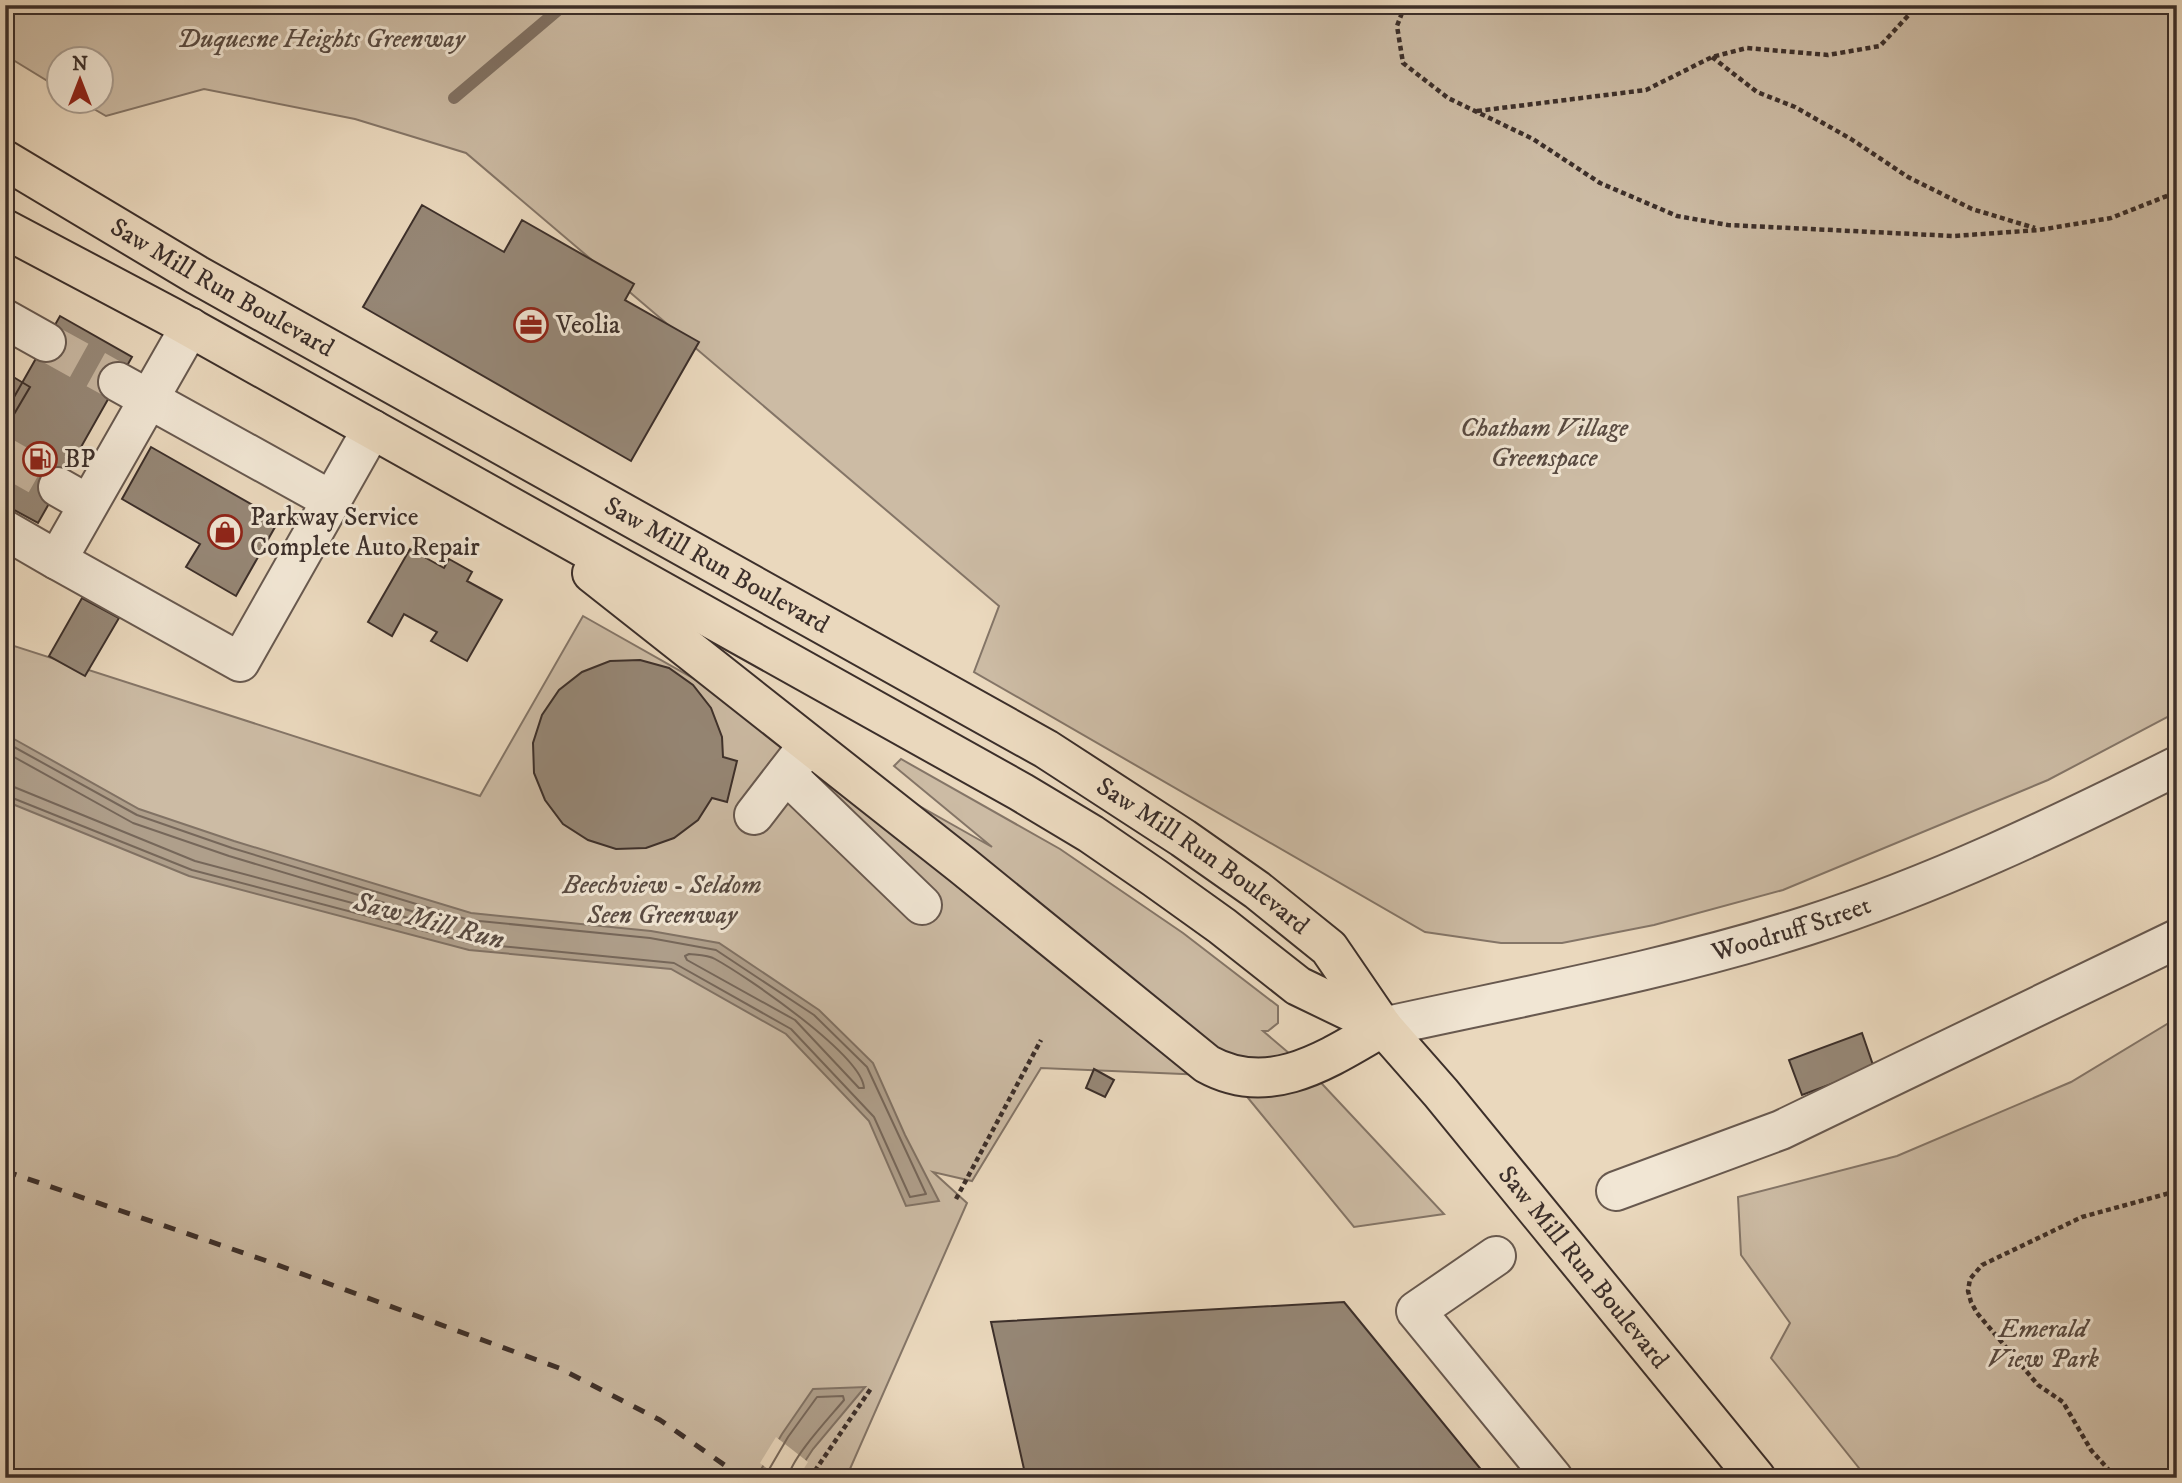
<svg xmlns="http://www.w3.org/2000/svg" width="2182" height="1483" font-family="'IM FELL DW Pica',serif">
	<rect width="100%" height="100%" fill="#ead8bd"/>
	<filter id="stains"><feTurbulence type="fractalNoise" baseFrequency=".00286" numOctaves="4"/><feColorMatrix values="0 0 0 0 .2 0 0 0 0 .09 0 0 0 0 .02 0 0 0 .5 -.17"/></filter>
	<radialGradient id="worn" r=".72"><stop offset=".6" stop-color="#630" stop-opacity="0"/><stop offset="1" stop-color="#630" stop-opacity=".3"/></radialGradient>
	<!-- green -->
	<path fill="#ccbba4" stroke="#847567" stroke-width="2" d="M5,5H2177V712L2048,780L1783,890L1654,925L1562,943H1501L1425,932L974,672L999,606L466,153L355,119L204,89L106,116L82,102H102V60H60L59,88L5,55Z
		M583,616L992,847L894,766L901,759L1060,849L1183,933L1278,1006V1023L1268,1031H1263L1310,1071L1444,1214L1354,1227L1230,1076L1041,1068L972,1181L933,1172L967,1203L846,1478H5V643L480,796Z
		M2177,1018V1478H1867L1771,1358L1790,1323L1741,1255L1738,1197L1897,1156L2071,1082Z"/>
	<!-- water -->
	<path fill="#af9f8b" stroke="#817264" stroke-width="2" d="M5,734L139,809L234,841L471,913L651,931L719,943L819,1010L873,1063L905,1135L939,1201L906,1206L869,1121L786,1034L671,969L469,950L189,876L5,801Z
		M865,1387L813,1449L794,1478H756L782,1434L813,1389Z"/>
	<!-- pier -->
	<path fill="#ead8bd" d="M776,1437L808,1462L798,1478H779L760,1463Z"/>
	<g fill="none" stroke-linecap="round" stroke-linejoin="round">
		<!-- shore -->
		<path stroke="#76675a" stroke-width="2" d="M5,742L137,815L232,848L469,920L650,938L716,950L814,1015L867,1067L926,1194L910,1197L874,1117L791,1029L674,963L470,943L192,870L5,795
			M5,752L133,823L229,856L418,913L420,917L416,920L195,861L14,787L5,786
			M689,954C697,955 708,955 715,959C746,976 862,1055 864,1088H859L795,1020L687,960L685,956Z
			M764,1478L788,1437L817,1397L843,1396L844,1400C830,1417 791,1458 788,1478"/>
		<!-- stream -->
		<path stroke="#817264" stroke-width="12" d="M454,98L564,5"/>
	</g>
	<!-- building -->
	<path fill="#968776" stroke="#3c2f2a" stroke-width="2" d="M422,205L504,252L522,220L634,284L625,300L699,342L631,461L363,307Z
		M60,316L132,357L38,523L5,505V413Z
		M5,372L30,387L10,421L5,419Z
		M151,447L279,520L236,596L186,567L200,544L122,499Z
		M410,549L444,568L449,559L472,572L467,581L502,600L467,661L431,641L437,632L404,614L392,636L368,622Z
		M82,598L119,618L85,676L49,656Z
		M640,660L669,668L693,685L711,708L722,737L723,757L737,761L727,802L712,798L698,820L674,838L646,848L616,849L588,840L563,824L545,800L534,773L533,743L542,715L559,690L582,672L610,661Z
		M1862,1033L1874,1068L1802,1095L1789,1060Z
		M1094,1069L1114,1080L1105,1097L1086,1088Z
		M1344,1302L1488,1478H1026L991,1322Z"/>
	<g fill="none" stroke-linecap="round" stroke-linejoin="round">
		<!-- minor-tunnel -->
		<path stroke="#c7b6a0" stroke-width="38" stroke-dasharray="38 19" stroke-linecap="butt" d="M46,342L118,382
			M5,457L58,487"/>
		<!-- minor casing -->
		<g stroke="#68594f" stroke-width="42">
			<g id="minor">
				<path d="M5,319L46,342"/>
				<path d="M118,382L331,500"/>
				<path d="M58,487L88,504"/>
				<path d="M5,530L57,560L190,327"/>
				<path d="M57,560L240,662L372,429"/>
				<path d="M786,774L922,905"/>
				<path d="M754,815L801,754"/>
				<path id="s1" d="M1383,1027C1524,996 1668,970 1806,926C1934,885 2057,826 2177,766"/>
				<path d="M1616,1191L1781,1130L2177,939"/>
				<path d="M1496,1256L1416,1311L1553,1478"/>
			</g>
		</g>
		<!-- highway casing -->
		<g stroke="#3c2f2a" stroke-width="42">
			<g id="highway">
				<path id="s2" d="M5,160L197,275L1046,749L1183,838L1257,890L1329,948L1383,1027L1441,1093L1756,1478"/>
				<path d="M5,229L173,318L1021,792L1091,834L1155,878L1222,926L1298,986L1383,1027"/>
				<path d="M592,573L962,865L1207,1064C1270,1099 1328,1059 1383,1027"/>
			</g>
		</g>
		<!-- path -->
		<path stroke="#3c2f2a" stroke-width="4.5" stroke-dasharray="5 3.5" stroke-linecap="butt" d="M1405,5L1397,26L1403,63L1448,98L1533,139L1600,183L1677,216L1728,225L1954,236L2039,230L2111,218L2177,192
			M1712,57L1757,92L1795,107L1851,139L1908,177L1972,209L2035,228
			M1477,111L1646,90L1712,57L1747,48L1828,55L1880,46L1918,5
			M956,1199L1041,1040
			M810,1478L872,1387
			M2116,1478L2091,1450L2063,1402L2038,1385L1977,1313L1971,1302L1968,1291L1970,1279L1982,1265L2082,1217L2177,1191"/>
		<!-- minor -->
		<use href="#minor" stroke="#f1e6d4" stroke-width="38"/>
		<!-- highway -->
		<use href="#highway" stroke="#ead8bd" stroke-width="38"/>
		<!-- rail -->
		<path stroke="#3c2f2a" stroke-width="5" stroke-dasharray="12 12" stroke-linecap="butt" d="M5,1171L264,1260L559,1368L660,1420L743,1478"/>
	</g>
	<!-- icons -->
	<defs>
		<g id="office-ring" transform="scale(1.75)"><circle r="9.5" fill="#f1e6d4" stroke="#8f2418" stroke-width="1.5"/><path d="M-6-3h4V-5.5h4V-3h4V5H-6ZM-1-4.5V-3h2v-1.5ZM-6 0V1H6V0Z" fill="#8f2418"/></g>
		<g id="fuel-ring" transform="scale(1.75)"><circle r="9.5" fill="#f1e6d4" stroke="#8f2418" stroke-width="1.5"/><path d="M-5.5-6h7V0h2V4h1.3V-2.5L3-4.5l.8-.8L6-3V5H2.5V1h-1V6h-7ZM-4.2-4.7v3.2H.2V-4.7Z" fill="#8f2418"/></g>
		<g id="shop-ring" transform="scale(1.75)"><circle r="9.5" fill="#f1e6d4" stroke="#8f2418" stroke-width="1.5"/><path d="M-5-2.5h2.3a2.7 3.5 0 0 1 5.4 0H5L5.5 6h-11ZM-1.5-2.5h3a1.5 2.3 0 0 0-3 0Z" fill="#8f2418"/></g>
	</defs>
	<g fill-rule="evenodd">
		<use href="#office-ring" x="531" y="325"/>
		<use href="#fuel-ring" x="40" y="459"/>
		<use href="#shop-ring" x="225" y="532"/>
	</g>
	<g text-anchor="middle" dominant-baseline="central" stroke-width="6" stroke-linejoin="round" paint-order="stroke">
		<!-- park labels -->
		<g font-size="26" font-style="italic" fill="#594b42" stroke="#f1e6d4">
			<text x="321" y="39">Duquesne Heights Greenway</text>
			<text x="1544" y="428">Chatham Village<tspan x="1544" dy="30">Greenspace</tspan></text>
			<text x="662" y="885">Beechview - Seldom<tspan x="662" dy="30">Seen Greenway</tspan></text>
			<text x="2043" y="1329">Emerald<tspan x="2043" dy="30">View Park</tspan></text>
		</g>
		<!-- street labels -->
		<g font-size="26" fill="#3c2f2a" stroke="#f1e6d4">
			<text stroke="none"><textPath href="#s2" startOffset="252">Saw Mill Run Boulevard</textPath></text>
			<text stroke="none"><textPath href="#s2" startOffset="819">Saw Mill Run Boulevard</textPath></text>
			<text stroke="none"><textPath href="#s2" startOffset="1386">Saw Mill Run Boulevard</textPath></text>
			<text stroke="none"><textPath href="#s1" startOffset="420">Woodruff Street</textPath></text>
			<text stroke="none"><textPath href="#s2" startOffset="1951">Saw Mill Run Boulevard</textPath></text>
		</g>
		<!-- poi labels -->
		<g font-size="26" fill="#3c2f2a" stroke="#f1e6d4" text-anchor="start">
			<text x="556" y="325">Veolia</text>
			<text x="64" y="459">BP</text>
			<text x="250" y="517">Parkway Service<tspan x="250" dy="30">Complete Auto Repair</tspan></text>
		</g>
		<!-- water labels -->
		<g font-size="28" font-style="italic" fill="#594b42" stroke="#f1e6d4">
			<text transform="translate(429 921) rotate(15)">Saw Mill Run</text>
		</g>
	</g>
	<!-- margin -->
	<rect width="2182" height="1483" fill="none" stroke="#ead8bd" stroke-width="28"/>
	<rect x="7" y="7" width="2168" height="1469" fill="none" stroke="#3c2f2a" stroke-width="3.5"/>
	<rect x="14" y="14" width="2154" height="1455" fill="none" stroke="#3c2f2a" stroke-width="2"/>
	<!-- north arrow -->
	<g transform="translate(80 80)"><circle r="33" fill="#f1e6d4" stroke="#a99d90" stroke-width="2"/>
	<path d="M0-5L12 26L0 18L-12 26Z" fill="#8f2418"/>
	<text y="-10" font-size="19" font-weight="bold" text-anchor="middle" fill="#3c2f2a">N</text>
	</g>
	<rect width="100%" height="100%" filter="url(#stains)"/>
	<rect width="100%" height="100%" fill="url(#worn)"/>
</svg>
